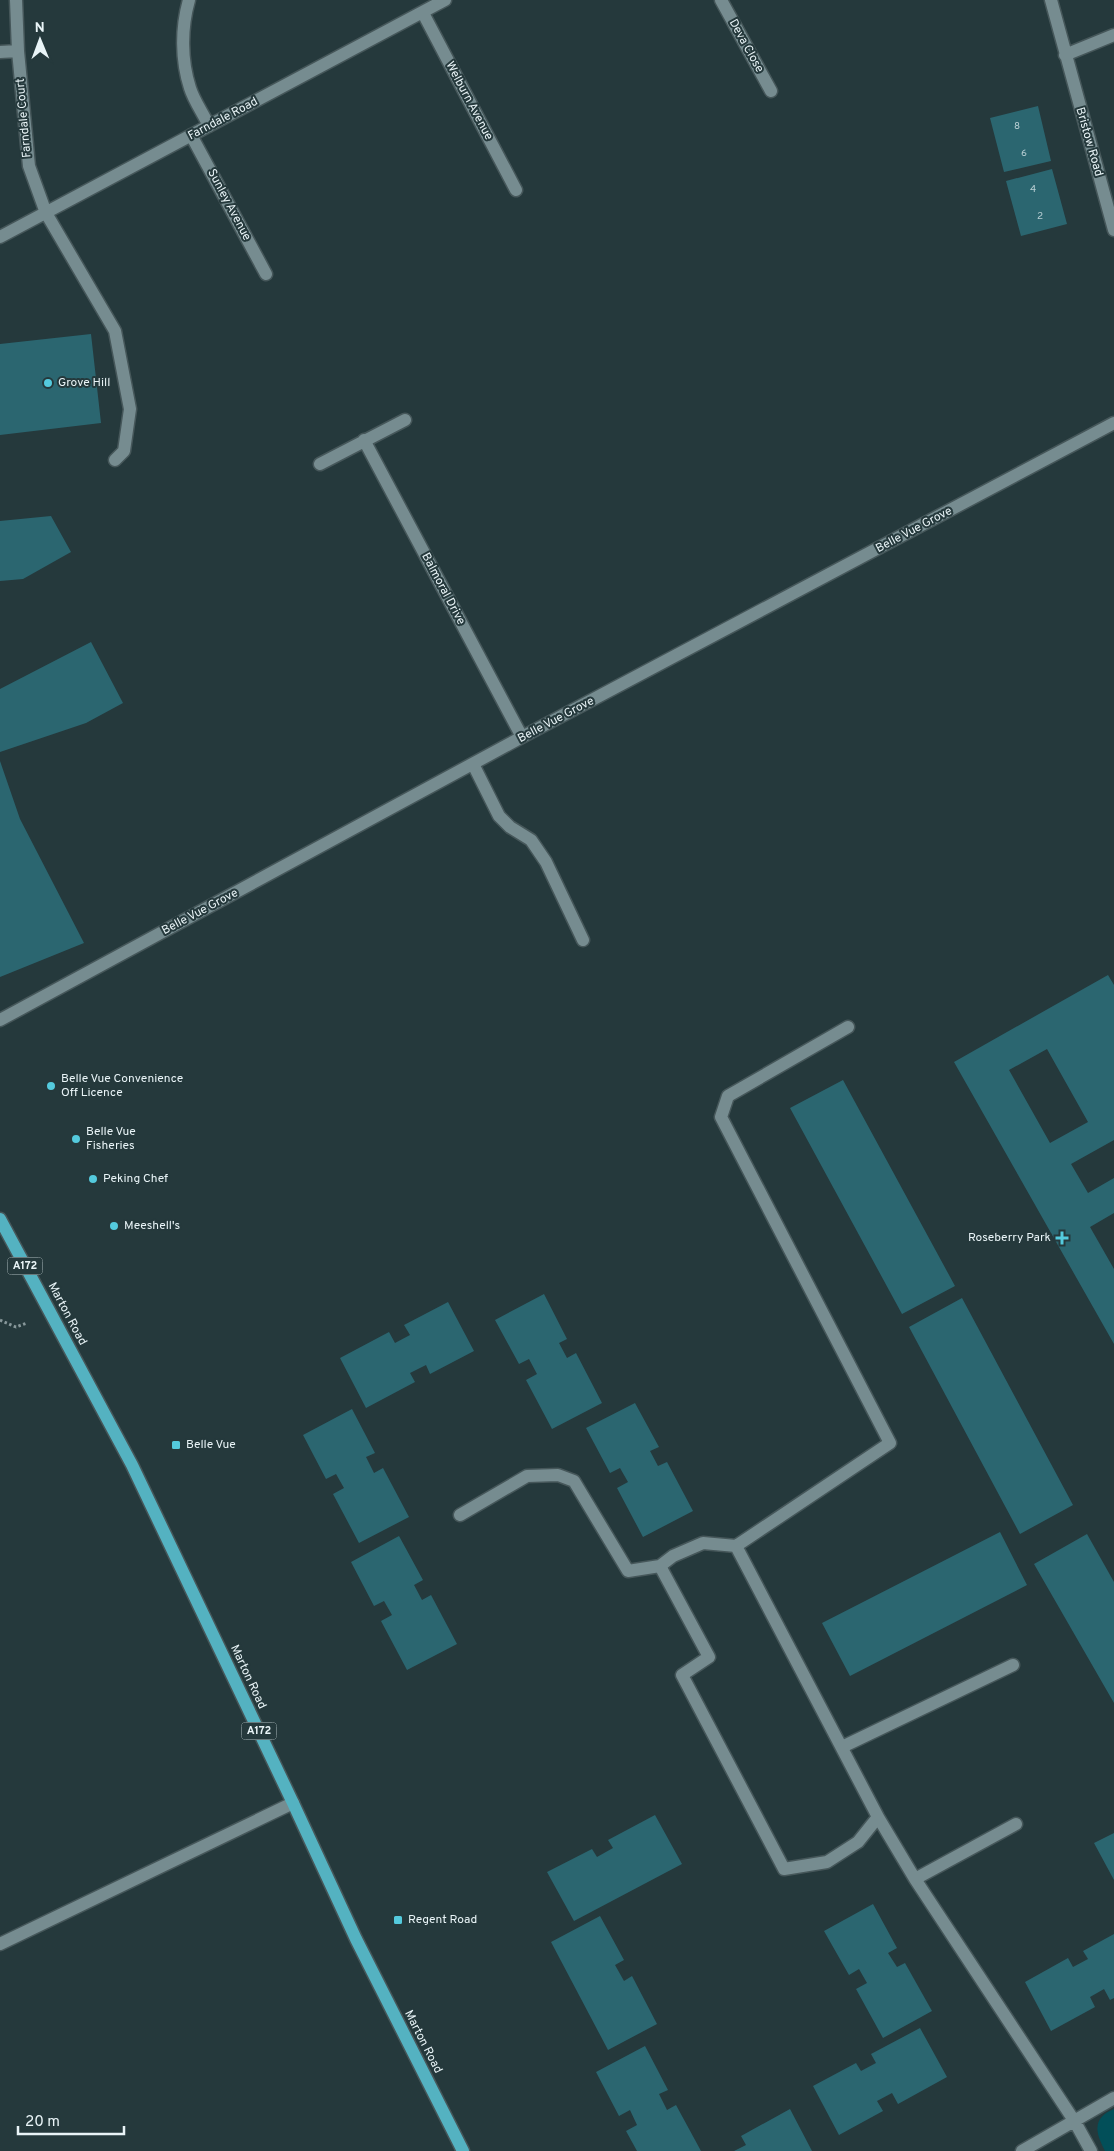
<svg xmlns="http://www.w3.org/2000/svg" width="1114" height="2151" font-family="Overpass,sans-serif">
	<rect width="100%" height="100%" fill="#25393c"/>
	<!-- green -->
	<path fill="#024f59" d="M1114,2109V2151H1105C1095,2132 1092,2118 1114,2109Z"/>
	<!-- building -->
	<path fill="#2b6670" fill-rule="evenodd" d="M1038,106L1051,161L1004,172L990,118Z
		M1052,169L1067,224L1021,236L1006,181Z
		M91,334L101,423L0,435V344Z
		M51,516L71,552L23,579L0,581V521Z
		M91,642L123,703L86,723L0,752V689Z
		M0,761L20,819L84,943L0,977Z
		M1108,975L1114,985V1140L1071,1164L1088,1193L1114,1178V1213L1090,1227L1114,1269V1344L954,1062ZM1047,1049L1088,1122L1050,1143L1009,1070Z
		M843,1080L955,1286L902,1314L790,1108Z
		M544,1294L567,1339L559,1343L567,1358L576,1353L602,1403L552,1429L526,1380L537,1374L529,1359L519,1364L495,1320Z
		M962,1298L1073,1505L1020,1534L909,1327Z
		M448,1302L474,1351L430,1374L426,1365L410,1373L415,1382L366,1408L340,1358L389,1332L395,1343L410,1335L404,1325Z
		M635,1403L659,1447L650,1451L658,1466L667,1462L693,1511L643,1537L617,1488L628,1482L620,1468L610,1473L586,1428Z
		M352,1409L375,1453L366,1457L374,1473L383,1468L409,1517L359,1543L333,1494L344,1488L336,1474L326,1479L303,1435Z
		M1000,1532L1027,1585L850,1676L822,1623Z
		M1087,1534L1114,1582V1703L1034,1564Z
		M399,1536L423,1580L414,1585L422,1600L431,1595L457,1644L407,1670L381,1621L392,1615L384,1601L374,1606L351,1562Z
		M655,1815L682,1864L574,1921L547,1872L592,1849L597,1857L613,1848L608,1840Z
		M1114,1833V1880L1094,1843Z
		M873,1904L897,1948L888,1953L897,1967L905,1963L932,2011L883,2038L856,1989L867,1983L859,1969L849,1975L824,1931Z
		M600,1916L624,1960L615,1965L624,1981L632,1976L657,2024L608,2050L551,1942Z
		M1114,1934V1998L1110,2000L1104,1989L1090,1997L1095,2007L1051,2031L1025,1982L1068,1958L1073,1967L1088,1959L1083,1951Z
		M920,2028L947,2077L898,2104L892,2093L877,2101L883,2111L839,2135L813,2086L856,2063L861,2071L876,2063L871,2054Z
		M645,2046L668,2090L659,2094L667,2110L676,2105L701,2151H637L626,2131L637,2125L630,2110L619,2116L596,2072Z
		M790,2109L812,2151H734L746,2145L741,2136Z"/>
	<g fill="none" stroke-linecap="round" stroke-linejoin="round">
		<!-- minor casing -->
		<g stroke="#46575a" stroke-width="15">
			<path id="minor" d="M16,0L18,51L29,166L46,213L115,331L130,409L124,451L115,460
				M189,0C181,28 181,60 190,88C194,101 203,113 209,126
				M721,0L771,91
				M1051,0L1114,230
				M423,13L516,190
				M0,52L18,51
				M1065,55L1114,35
				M191,135L266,274
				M0,237L445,0
				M364,440L522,737
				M320,464L405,420
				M473,764L499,816L510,827L531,840L546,862L583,940
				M0,1020L522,737L1114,423
				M848,1027L728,1096L721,1117L890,1443L736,1546L878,1817L915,1879L1075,2122L1091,2151
				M460,1515L527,1476L558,1475L574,1481L628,1571L660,1566
				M736,1546L703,1543L673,1556L660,1566L709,1657L682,1675L784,1869L827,1862L858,1842L878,1817
				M842,1747L1013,1665
				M915,1879L1016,1824
				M0,1944L293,1803
				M1022,2151L1114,2098"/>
		</g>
		<!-- major casing -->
		<g stroke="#46575a" stroke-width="15">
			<path id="major" d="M0,1219L132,1465L293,1803L356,1939L463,2151"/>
		</g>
		<!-- path -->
		<path stroke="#87979a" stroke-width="3" stroke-dasharray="2.5 2.5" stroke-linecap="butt" d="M0,1320L16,1327L27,1323"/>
		<!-- minor -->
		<use href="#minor" stroke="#768c90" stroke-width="12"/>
		<!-- major -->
		<use href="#major" stroke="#54b2c1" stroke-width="12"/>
	</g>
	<!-- markers -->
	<g fill="#54cadd" stroke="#25393c" stroke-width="2">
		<circle cx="48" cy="383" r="5"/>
		<circle cx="51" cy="1086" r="5"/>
		<circle cx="76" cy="1139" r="5"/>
		<circle cx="93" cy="1179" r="5"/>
		<circle cx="114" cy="1226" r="5"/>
		<path d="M1059.5 1230.5h5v5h5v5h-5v5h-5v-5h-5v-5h5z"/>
		<rect x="171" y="1440" width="10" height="10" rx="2.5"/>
		<rect x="393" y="1915" width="10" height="10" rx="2.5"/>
	</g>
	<g text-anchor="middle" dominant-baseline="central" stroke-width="4" stroke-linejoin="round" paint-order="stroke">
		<!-- number labels -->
		<g font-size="10" fill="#bad0d5">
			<text x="1017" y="126">8</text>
			<text x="1024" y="153">6</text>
			<text x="1033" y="189">4</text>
			<text x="1040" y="216">2</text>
		</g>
		<!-- shield labels -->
		<g fill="#25393c" stroke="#aebcbf" stroke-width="1">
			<rect x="7.5" y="1257.5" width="35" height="17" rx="4"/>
			<rect x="241.5" y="1722.5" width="35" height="17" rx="4"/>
		</g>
		<g font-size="11" font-weight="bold" fill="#e9f4f7">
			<text x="25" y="1266">A172</text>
			<text x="259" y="1731">A172</text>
		</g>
		<!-- street labels -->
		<g font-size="12" fill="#e9f4f7" stroke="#25393c">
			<text transform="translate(746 46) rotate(61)">Deva Close</text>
			<text transform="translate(469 101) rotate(62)">Welburn Avenue</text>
			<text transform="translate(24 118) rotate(-95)">Farndale Court</text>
			<text transform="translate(223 119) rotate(-28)">Farndale Road</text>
			<text transform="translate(1089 142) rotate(74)">Bristow Road</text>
			<text transform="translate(229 205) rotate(62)">Sunley Avenue</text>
			<text transform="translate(914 530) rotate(-28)">Belle Vue Grove</text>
			<text transform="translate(443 589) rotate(62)">Balmoral Drive</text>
			<text transform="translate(556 720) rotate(-28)">Belle Vue Grove</text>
			<text transform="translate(200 912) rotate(-28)">Belle Vue Grove</text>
			<text transform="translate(67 1314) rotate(62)">Marton Road</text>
			<text transform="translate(248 1677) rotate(65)">Marton Road</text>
			<text transform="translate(423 2042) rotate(63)">Marton Road</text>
		</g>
		<!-- poi labels -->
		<g font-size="12" fill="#e9f4f7" stroke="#25393c" text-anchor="start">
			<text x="58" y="383">Grove Hill</text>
			<text x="61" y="1079">Belle Vue Convenience<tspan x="61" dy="14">Off Licence</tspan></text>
			<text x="86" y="1132">Belle Vue<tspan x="86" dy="14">Fisheries</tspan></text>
			<text x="103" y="1179">Peking Chef</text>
			<text x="124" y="1226">Meeshell's</text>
			<text x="1051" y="1238" text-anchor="end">Roseberry Park</text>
			<text x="186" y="1445">Belle Vue</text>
			<text x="408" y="1920">Regent Road</text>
		</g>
	</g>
	<!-- north arrow -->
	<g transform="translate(40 40) rotate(359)" stroke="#25393c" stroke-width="4" paint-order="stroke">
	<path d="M0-4L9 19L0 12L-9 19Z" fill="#e9f4f7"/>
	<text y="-8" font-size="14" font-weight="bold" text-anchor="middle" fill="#e9f4f7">N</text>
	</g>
	<!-- scale -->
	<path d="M18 2126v8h106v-8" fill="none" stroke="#e9f4f7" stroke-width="2.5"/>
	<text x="25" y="2126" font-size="15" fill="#e9f4f7" stroke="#25393c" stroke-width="4" paint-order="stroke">20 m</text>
</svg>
